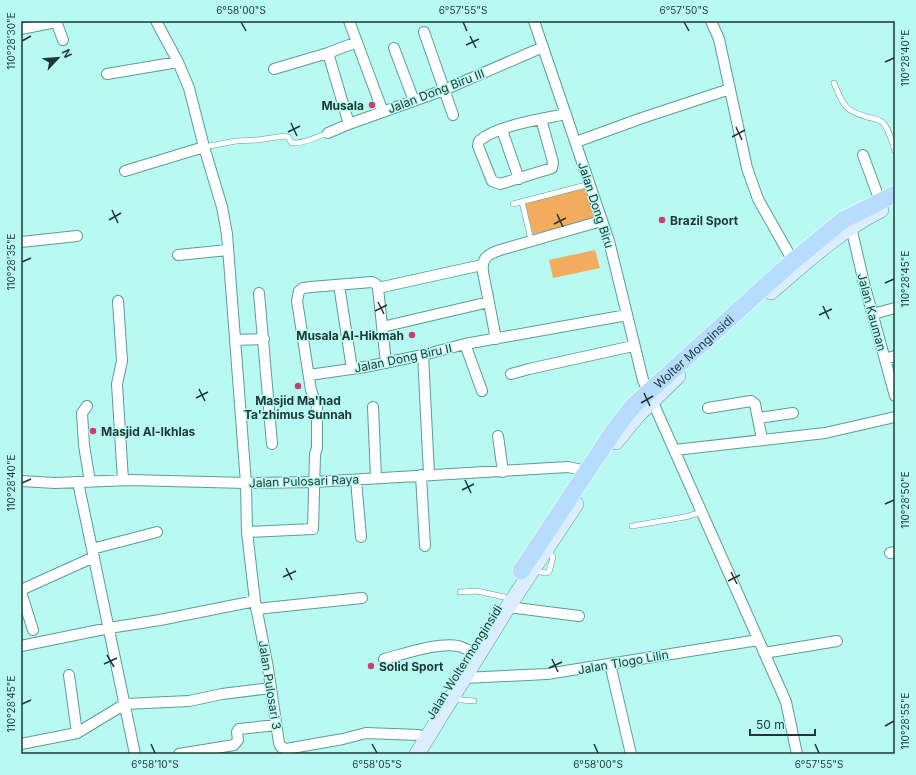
<svg xmlns="http://www.w3.org/2000/svg" width="916" height="775" font-family="Inter,sans-serif">
	<rect width="100%" height="100%" fill="#b8f9f1"/>
	<!-- green -->
	<path fill="#f3ab5d" d="M587,188L595,219L533,234L525,203Z
		M595,250L600,268L553,278L549,260Z"/>
	<g fill="none" stroke-linecap="round" stroke-linejoin="round">
		<!-- lane casing -->
		<g stroke="#5d9c95" stroke-width="6">
			<path id="lane" d="M834,83C843,104 843,110 867,117C872,118 878,119 882,122C889,128 892,142 895,151
				M204,147L236,141L257,140L285,136L288,137L292,143C303,144 317,137 328,133
				M522,202L531,240
				M513,204L590,184
				M632,526L685,517L702,512
				M535,571L546,573L549,572L553,557L546,550
				M460,592L477,591L504,597
				M443,694L462,700L474,701"/>
		</g>
		<!-- street casing -->
		<g stroke="#5d9c95" stroke-width="12">
			<path id="street" d="M56,21L63,40
				M156,21L178,62L189,88L204,147L222,207L227,234L246,483L247,532L255,601L268,668L279,743L281,747L286,749L343,739L366,733L419,735
				M349,21L383,112
				M534,21L609,241L643,380L779,686L786,702L797,754
				M711,21L719,39L747,168L758,199L793,261
				M21,29L56,22
				M424,32L453,115
				M394,48L414,101
				M328,53L349,124
				M274,69L328,53L357,42
				M107,74L178,62
				M541,119L553,162L552,168L500,184L492,181L478,146L479,141C498,125 542,119 566,114
				M502,130L519,179
				M328,133L349,124L444,90L543,47
				M576,142L642,118L730,89
				M863,155L880,201
				M125,171L204,147
				M851,227L865,287L895,396
				M21,242L77,236
				M178,255L228,250
				M339,285L352,369
				M378,288L386,363
				M259,293L272,444
				M118,301L122,361L117,384L123,480
				M873,314L895,308
				M382,327L489,302
				M496,339L483,272C481,258 488,254 500,250L601,221
				M235,340L264,339
				M465,344L482,391
				M423,355L429,474
				M885,359L895,356
				M511,374L529,369L633,346
				M309,375L365,367L423,355L465,344L627,315
				M87,406L82,413L84,445L90,482
				M373,407L376,478
				M708,408L751,401L755,404L762,439
				M759,418L793,413
				M498,436L503,472
				M675,450L825,433L895,417
				M421,475L425,546
				M356,480L361,537
				M21,481L55,483L130,480L246,483L314,482L568,467L587,471
				M78,482L135,754
				M247,532L313,529L315,454L317,448V406L311,390L297,301L299,291L303,288L311,287L372,282L376,284L378,288L482,265
				M92,549L157,532
				M890,553L895,552
				M21,590L94,557
				M21,592L33,630
				M508,607L579,616
				M256,609L362,598
				M21,646L109,628L160,620L255,601
				M764,653L837,641
				M384,659C404,654 439,642 458,646C462,647 466,649 470,651
				M610,664L631,754
				M69,675L77,733
				M464,678L547,674L758,640
				M21,744L77,733L125,704L189,701L222,694L271,688
				M179,754L234,745L238,740L237,732L239,729L276,725"/>
		</g>
		<!-- secondary casing -->
		<g stroke="#5d9c95" stroke-width="16">
			<path id="secondary" d="M771,292C806,262 840,230 881,210
				M616,442L638,415L678,376
				M417,754L508,607L576,504"/>
		</g>
		<!-- primary casing -->
		<g stroke="#fff" stroke-width="18">
			<g id="primary">
				<path id="s1" d="M521,571L615,429L633,406L793,261L843,220L895,194"/>
			</g>
		</g>
		<!-- lane -->
		<use href="#lane" stroke="#fff" stroke-width="5"/>
		<!-- street -->
		<use href="#street" stroke="#fff" stroke-width="10"/>
		<!-- secondary -->
		<use href="#secondary" stroke="#dbeeff" stroke-width="15"/>
		<!-- primary -->
		<use href="#primary" stroke="#b6dcfe" stroke-width="17"/>
	</g>
	<!-- ticks -->
	<path fill="none" stroke="#1c3734" stroke-width="1.5" d="M241,22L246,31M463,22L467,31M684,22L689,31M470,36L476,48M22,41L31,36M466,45L479,39M885,62L894,58M291,123L297,136M736,127L742,140M288,132L300,126M732,137L745,130M112,210L118,223M557,214L563,227M109,220L121,213M554,224L566,218M22,262L31,258M885,283L894,279M378,302L384,314M823,306L829,319M375,311L387,305M819,315L832,309M199,389L205,401M644,393L650,406M196,398L208,392M641,403L653,396M465,480L471,493M22,483L31,479M462,490L474,484M885,504L894,500M286,568L292,580M731,572L737,584M283,577L296,571M728,581L740,575M107,655L114,667M552,659L558,672M104,664L117,658M549,668L562,662M22,704L31,700M885,726L894,721M151,744L155,753M372,744L377,753M594,744L598,753M815,744L819,753"/>
	<!-- markers -->
	<g fill="#cc3e6a" stroke="#b8f9f1" stroke-width="1.5">
		<circle cx="372" cy="105" r="4"/>
		<circle cx="662" cy="220" r="4"/>
		<circle cx="412" cy="335" r="4"/>
		<circle cx="298" cy="386" r="4"/>
		<circle cx="93" cy="431" r="4"/>
		<circle cx="371" cy="666" r="4"/>
	</g>
	<g text-anchor="middle" dominant-baseline="central" stroke-width="3" stroke-linejoin="round" paint-order="stroke">
		<!-- street labels -->
		<g font-size="12" fill="#1c3734" stroke="#b8f9f1">
			<text transform="translate(436 91) rotate(-21)">Jalan Dong Biru III</text>
			<text transform="translate(596 205) rotate(72)">Jalan Dong Biru</text>
			<text transform="translate(872 312) rotate(75)">Jalan Kauman</text>
			<text stroke="none"><textPath href="#s1" startOffset="281">Wolter Monginsidi</textPath></text>
			<text transform="translate(403 358) rotate(-12)">Jalan Dong Biru II</text>
			<text transform="translate(304 481) rotate(-2)">Jalan Pulosari Raya</text>
			<text transform="translate(464 662) rotate(-58)">Jalan Woltermonginsidi</text>
			<text transform="translate(623 662) rotate(-10)">Jalan Tlogo Lilin</text>
			<text transform="translate(270 685) rotate(81)">Jalan Pulosari 3</text>
		</g>
		<!-- poi labels -->
		<g font-size="12" font-weight="bold" fill="#1c3734" stroke="#b8f9f1" text-anchor="start">
			<text x="364" y="105" text-anchor="end">Musala</text>
			<text x="670" y="220">Brazil Sport</text>
			<text x="404" y="335" text-anchor="end">Musala Al-Hikmah</text>
			<text x="298" y="400" text-anchor="middle">Masjid Ma'had<tspan x="298" dy="14">Ta'zhimus Sunnah</tspan></text>
			<text x="101" y="431">Masjid Al-Ikhlas</text>
			<text x="379" y="666">Solid Sport</text>
		</g>
	</g>
	<!-- border -->
	<rect width="916" height="775" fill="none" stroke="#b8f9f1" stroke-width="44"/>
	<!-- north arrow -->
	<g transform="translate(58 58) rotate(64)" stroke="#b8f9f1" stroke-width="3" paint-order="stroke">
	<path d="M0-3L7 15L0 10L-7 15Z" fill="#1c3734"/>
	<text y="-6" font-size="11" font-weight="bold" text-anchor="middle" fill="#1c3734">N</text>
	</g>
	<!-- scale -->
	<path d="M750 729v6h65v-6" fill="none" stroke="#1c3734" stroke-width="2"/>
	<text x="756" y="729" font-size="12" fill="#1c3734" stroke="#b8f9f1" stroke-width="3" paint-order="stroke">50 m</text>
	<rect x="22" y="22" width="872" height="731" fill="none" stroke="#1c3734" stroke-width="1.5"/>
	<g font-size="10" text-anchor="middle" fill="#1c3734">
		<text x="241" y="14">6°58'00"S</text>
		<text x="463" y="14">6°57'55"S</text>
		<text x="684" y="14">6°57'50"S</text>
		<text transform="translate(11 41) rotate(-90)" y="4">110°28'30"E</text>
		<text transform="translate(905 58) rotate(-90)" y="4">110°28'40"E</text>
		<text transform="translate(11 262) rotate(-90)" y="4">110°28'35"E</text>
		<text transform="translate(905 279) rotate(-90)" y="4">110°28'45"E</text>
		<text transform="translate(11 483) rotate(-90)" y="4">110°28'40"E</text>
		<text transform="translate(905 500) rotate(-90)" y="4">110°28'50"E</text>
		<text transform="translate(11 704) rotate(-90)" y="4">110°28'45"E</text>
		<text transform="translate(905 721) rotate(-90)" y="4">110°28'55"E</text>
		<text x="155" y="768">6°58'10"S</text>
		<text x="377" y="768">6°58'05"S</text>
		<text x="598" y="768">6°58'00"S</text>
		<text x="819" y="768">6°57'55"S</text>
	</g>
</svg>
